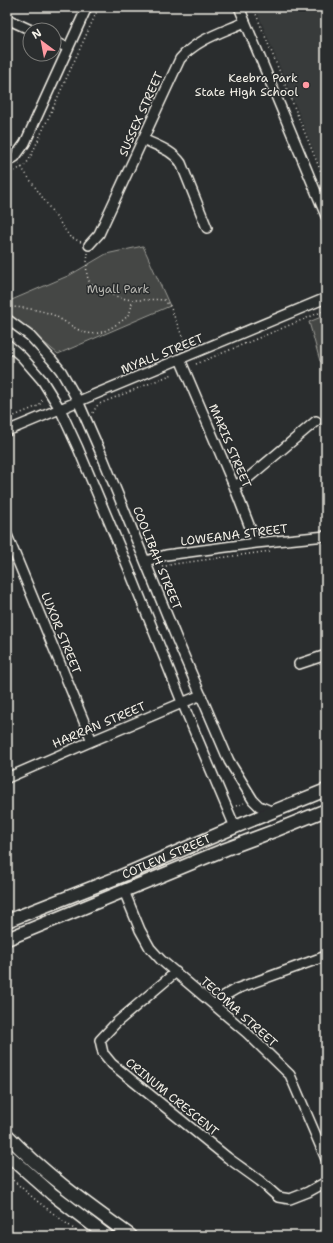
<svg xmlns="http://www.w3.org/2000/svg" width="333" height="1243" font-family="'Shantell Sans',sans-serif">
	<rect width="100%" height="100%" fill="#2a2d2e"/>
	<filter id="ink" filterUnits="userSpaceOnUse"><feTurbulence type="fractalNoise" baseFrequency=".025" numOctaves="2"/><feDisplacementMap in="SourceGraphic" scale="8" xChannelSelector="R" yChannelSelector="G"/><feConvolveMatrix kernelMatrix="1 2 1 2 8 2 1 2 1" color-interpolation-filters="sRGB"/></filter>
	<g filter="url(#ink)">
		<!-- built -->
		<path fill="#373a3a" d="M255,7H326V182L295,104Z"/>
		<!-- green -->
		<path fill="#444645" stroke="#9c9c96" d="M143,246L170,306L58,354L7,312V302L70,275L106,254Z
			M326,315V365L320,361L309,322Z"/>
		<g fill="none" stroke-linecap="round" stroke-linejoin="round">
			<!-- minor casing -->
			<g stroke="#f4f1e8" stroke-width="12">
				<path id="minor" d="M239,7L326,216
					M7,19L31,30
					M54,41L68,48
					M143,139C157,146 172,150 181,163L207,228
					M7,162L15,157L25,143L87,7
					M89,245L99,234L180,59C197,39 223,32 245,22
					M7,319L30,336L52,360L61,371L78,401L103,458L178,642L229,761L253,800L259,806L273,812
					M7,344L22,357L42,380L60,409L78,448L128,567L182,702L235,827
					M180,359L234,486L256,543
					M7,431L326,298
					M234,486L247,479L316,421
					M7,535L92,741
					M146,561L166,555L256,543L326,536
					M299,664L326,655
					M7,778L92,741L201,695
					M124,891L140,930L150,948L161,960L247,1033L290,1075L326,1159
					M176,972L116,1023L100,1040L103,1053L112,1064L228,1158L260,1181L278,1197L290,1199L308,1192L326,1182
					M215,1005L224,996L236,989L326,956"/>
			</g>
			<!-- major casing -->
			<g stroke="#f4f1e8" stroke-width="15">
				<g id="major">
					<path id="s1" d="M7,921L119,877L235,827L326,790"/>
					<path d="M7,939L226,849L274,831L326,810"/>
					<path d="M7,1135C44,1174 88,1205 131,1236"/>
					<path d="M7,1154L52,1194L107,1236"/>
				</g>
			</g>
			<!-- path -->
			<path stroke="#f4f1e8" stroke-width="1.5" stroke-dasharray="1 3" stroke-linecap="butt" d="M253,7L326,184
				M19,164L70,237L81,242
				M7,174L25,166L30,158L99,7
				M88,253C87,262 85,273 89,281C95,290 123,300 134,300C144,300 154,299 164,300L170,306L186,346
				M7,308L9,307C20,307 41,310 51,314C55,315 58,318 62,320C84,334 93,340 117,324C127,318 132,313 132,300
				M196,364L326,310
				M93,413L96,407L99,404L173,374
				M7,419L38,406L41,403L43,398
				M162,567L174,564L271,551
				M236,806L244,803
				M7,1175L37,1201L83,1236"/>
			<!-- minor -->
			<use href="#minor" stroke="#2a2d2e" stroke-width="9"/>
			<!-- major -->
			<use href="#major" stroke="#2a2d2e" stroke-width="12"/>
		</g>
	</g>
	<!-- markers -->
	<circle fill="#ff9aa2" stroke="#2a2d2e" stroke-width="1.5" cx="306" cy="85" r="4"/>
	<g text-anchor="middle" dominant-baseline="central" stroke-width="3" stroke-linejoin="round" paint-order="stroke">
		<!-- poi labels -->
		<g font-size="12" fill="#f4f1e8" stroke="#2a2d2e" text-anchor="end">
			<text x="298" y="78">Keebra Park<tspan x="298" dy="14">State High School</tspan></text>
		</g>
		<!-- street labels -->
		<g font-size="12" fill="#f4f1e8" stroke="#2a2d2e">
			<text transform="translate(141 114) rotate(-66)">SUSSEX STREET</text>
			<text transform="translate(162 354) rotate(-22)">MYALL STREET</text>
			<text transform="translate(230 446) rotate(67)">MARIS STREET</text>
			<text transform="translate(234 535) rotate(-7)">LOWEANA STREET</text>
			<text transform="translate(157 558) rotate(68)">COOLIBAH STREET</text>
			<text transform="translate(61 633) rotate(68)">LUXOR STREET</text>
			<text transform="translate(99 725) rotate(-23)">HARRAN STREET</text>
			<text stroke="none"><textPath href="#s1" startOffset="172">COTLEW STREET</textPath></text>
			<text transform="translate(239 1012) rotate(42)">TECOMA STREET</text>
			<text transform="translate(172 1097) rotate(39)">CRINUM CRESCENT</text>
		</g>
		<!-- park labels -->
		<g font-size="12" fill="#b6b5af" stroke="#2a2d2e">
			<text x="118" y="289">Myall Park</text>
		</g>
	</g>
	<!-- margin -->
	<rect width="333" height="1243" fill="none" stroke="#2a2d2e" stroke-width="24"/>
	<rect x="12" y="12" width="309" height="1219" fill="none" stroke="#f4f1e8" stroke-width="1.5" filter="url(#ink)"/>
	<!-- north arrow -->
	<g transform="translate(42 42) rotate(328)"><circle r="19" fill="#2a2d2e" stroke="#7b7b78"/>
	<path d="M0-3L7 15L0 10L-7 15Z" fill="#ff9aa2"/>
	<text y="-6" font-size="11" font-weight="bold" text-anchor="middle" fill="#f4f1e8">N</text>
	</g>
</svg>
